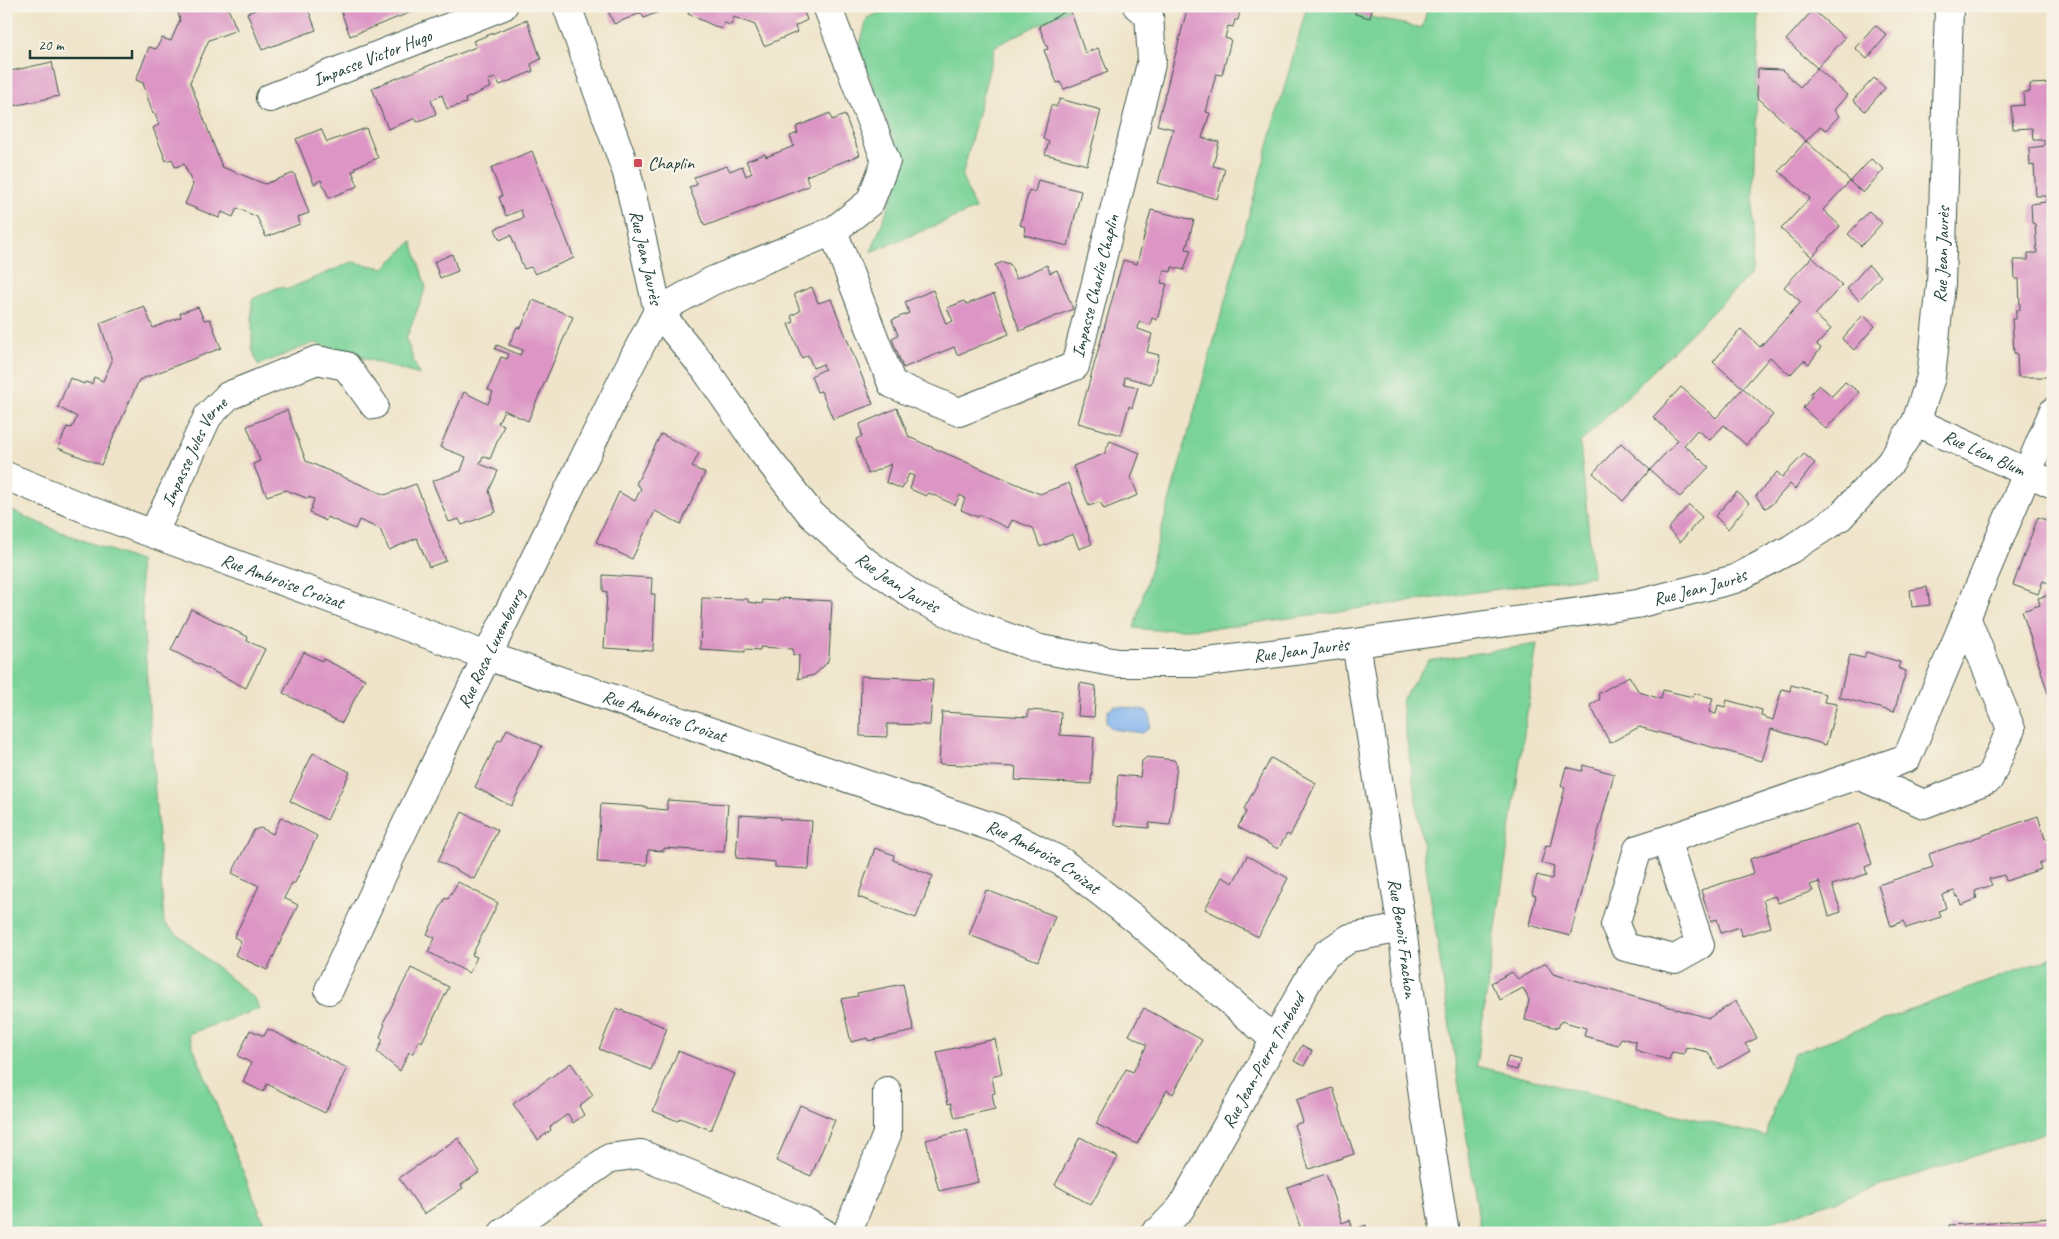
<svg xmlns="http://www.w3.org/2000/svg" width="2059" height="1239" font-family="Caveat,sans-serif">
	<rect width="100%" height="100%" fill="#f7f3e8"/>
	<filter id="ink" filterUnits="userSpaceOnUse"><feTurbulence type="fractalNoise" baseFrequency=".02" numOctaves="2"/><feDisplacementMap in="SourceGraphic" scale="10" xChannelSelector="R" yChannelSelector="G"/><feConvolveMatrix kernelMatrix="1 2 1 2 8 2 1 2 1" color-interpolation-filters="sRGB"/></filter>
	<filter id="wash" filterUnits="userSpaceOnUse"><feTurbulence type="fractalNoise" baseFrequency=".0096" numOctaves="4" result="noise"/><feDisplacementMap in="SourceGraphic" scale="20" xChannelSelector="R" yChannelSelector="G"/><feGaussianBlur stdDeviation="1.12" result="paint"/><feColorMatrix in="noise" values="0 0 0 0 0 0 0 0 0 0 0 0 0 0 0 0 0 1.4 0 .05"/><feComposite in="paint" operator="in"/></filter>
	<g filter="url(#wash)">
		<rect width="100%" height="100%" fill="#efe4c9"/>
		<!-- green -->
		<path fill="#7ad399" stroke="#4c8866" d="M896,6H1059L1070,9L995,46L962,177L975,209L871,252L904,166L859,49L867,18Z
			M1307,6H1320L1422,28L1428,6H1759L1752,273L1580,443L1593,576L1217,628L1154,630L1134,628Z
			M412,241L426,287L406,339L419,375L314,343L258,365L252,348V299L279,287L288,289L352,262L384,268Z
			M6,508L53,529L139,561L164,923L256,1000L259,1009L188,1034L268,1233H6Z
			M1537,644L1476,1066L1765,1136L1793,1054L2053,957V1130L1738,1233H1481L1401,701L1428,661Z"/>
		<!-- water -->
		<path fill="#82b3ee" stroke="#507891" d="M1115,706L1146,710L1151,717L1150,727L1143,733L1112,729L1106,722L1108,711Z"/>
		<g id="blocks">
			<!-- building -->
			<path fill="#dc95c4" d="M176,6H227L237,30L209,40L190,82L222,167L265,184L294,173L309,213L298,217L300,224L266,237L257,217L237,208L233,217L222,212L219,218L185,204L193,185L184,164L175,167L172,159L166,161L153,128L159,125L155,113L153,114L143,83L136,80L149,47L156,49L162,38L171,41L180,20Z
				M254,6H307L316,30L262,50L247,13L255,10Z
				M339,6H427L350,36Z
				M606,6H659L661,11L644,18L641,13L614,24Z
				M690,6H802L807,20L795,26L797,32L764,46L755,25L734,17L731,25L724,23L721,29L688,14Z
				M1188,6H1241L1238,20H1235L1233,27L1228,26L1225,38L1231,40L1222,75L1216,74L1206,112L1210,113L1202,138L1219,142L1213,166L1225,169L1217,199L1158,183L1173,129L1157,125Z
				M1356,6H1373L1370,18L1355,14Z
				M1070,9L1085,53L1098,48L1108,72L1064,89L1060,82L1057,83L1044,50L1048,49L1039,26Z
				M1813,10L1845,38L1817,68L1786,40Z
				M527,20L541,59L531,64L533,71L500,85L496,78L488,80L491,87L465,99L466,103L447,109L442,95L431,100L436,114L417,122L416,118L388,129L372,88L476,47L473,41Z
				M1875,25L1887,35L1867,59L1855,48Z
				M52,62L59,96L13,106L10,88L6,89V72Z
				M1817,68L1847,95L1834,110L1839,116L1826,130L1820,126L1806,141L1850,181L1823,210L1840,226L1812,257L1781,229L1810,198L1779,171L1806,141L1757,97L1758,69L1782,70L1800,87Z
				M1874,78L1885,88L1865,111L1853,100Z
				M2053,83V335H2049L2051,374L2050,377H2018L2017,353H2014L2012,319H2016V310H2020L2019,279H2015L2014,260H2028V253H2037L2035,224L2032,223L2031,204L2046,202V196H2036L2034,165L2030,166L2029,148L2044,146V140H2033L2032,128L2013,129L2011,106L2024,105L2023,92H2030V84Z
				M1060,99L1101,110L1087,165L1045,154L1049,142L1043,139L1051,105L1056,107Z
				M830,113L832,120L845,115L860,155L806,176L809,186L705,226L689,187L697,185L694,177L727,166L730,171L742,166L746,176L752,173L746,161L765,154L766,157L794,146L790,136L798,133L796,127Z
				M366,128L378,158L355,167L356,170L352,171L358,186L329,198L321,180L314,184L296,139L321,129L327,142Z
				M532,151L574,258L535,274L531,267L524,269L511,235L500,240L495,229L523,218L521,210L506,216L499,197L502,196L491,168Z
				M1871,159L1884,169L1863,193L1850,182Z
				M1038,180L1081,191L1068,246L1024,235L1025,227L1020,225L1029,190L1035,192Z
				M1151,210L1194,220L1186,249L1191,250L1184,270L1172,267L1171,272L1164,270L1161,283L1167,284L1157,320L1152,318L1150,325L1139,322L1138,329L1152,334L1147,352L1159,355L1151,384L1125,377L1124,384L1138,387L1132,408L1129,406L1121,435L1078,423L1123,260L1137,264Z
				M6,211L10,224L6,225Z
				M1869,211L1882,223L1861,246L1848,234Z
				M452,254L458,271L440,278L434,262Z
				M1812,257L1842,285L1815,315L1831,329L1817,345L1821,348L1809,364L1804,360L1790,375L1770,357L1743,388L1773,415L1746,445L1724,425L1710,440L1697,430L1684,445L1709,467L1680,497L1650,470L1678,440L1653,417L1681,387L1716,418L1743,388L1713,362L1741,329L1760,347L1801,302L1784,287Z
				M1003,262L1010,264L1016,279L1047,265L1050,273L1057,270L1073,309L1020,331L995,265Z
				M1868,265L1881,276L1859,300L1847,289Z
				M812,287L818,303L831,299L873,404L833,419L821,391L817,392L811,376L825,369L823,364L813,368L808,355L802,358L788,324L794,322L791,316L800,311L794,294Z
				M933,290L946,324L953,321L947,308L964,301L967,304L994,294L1009,334L957,355L954,347L903,368L892,338L898,335L892,320L909,313L905,302Z
				M533,300L573,317L528,421L504,410L498,423L504,425L490,459L483,456L480,464L498,471L489,491L496,512L462,525L459,519L449,522L432,481L461,471L466,457L440,447L464,392L488,404L493,392L488,390L501,357L507,359L509,354L495,349L497,345L520,355L523,350L509,345L517,327L521,328Z
				M144,306L153,328L181,317L180,313L198,307L204,320L210,319L221,348L139,380L101,465L58,448L67,427L72,428L77,417L58,407L70,378L84,384L85,382L92,384L94,377L103,381L112,361L100,323Z
				M1863,315L1875,326L1854,350L1842,339Z
				M1845,382L1859,392L1826,429L1803,408L1812,396L1810,394L1819,385L1832,396Z
				M897,408L909,437L922,443L1040,494L1069,483L1092,544L1079,549L1073,534L1040,547L1033,528L1012,520L1008,528L980,515L978,517L961,510L965,498L960,495L955,505L929,493L926,496L910,489L914,476L909,474L902,489L886,482L891,464L868,474L856,439L862,436L860,424Z
				M287,410L306,461L385,495L416,484L446,561L429,567L417,538L389,550L380,529L359,520L355,529L327,517L326,521L310,513L314,499L309,497V499L286,490L267,496L253,464L260,461L247,426Z
				M661,434L699,453L692,467L705,473L681,524L655,511L632,559L596,542L619,492L635,501L641,488L636,484Z
				M1110,441L1140,453L1131,478L1138,495L1104,509L1100,502L1089,506L1073,466L1104,454Z
				M1621,443L1650,470L1623,501L1593,473Z
				M1804,454L1815,463L1795,489L1790,484L1771,505L1765,508L1756,496L1777,472L1782,477Z
				M1737,492L1749,503L1728,529L1715,516Z
				M1689,505L1702,517L1680,542L1668,529Z
				M2053,511V585L2043,581L2038,594L2013,585L2038,517L2048,521Z
				M603,575L652,578L651,594H655L653,651L604,648L607,592L603,591Z
				M1927,587L1930,605L1912,607L1910,590Z
				M2053,594V706H2052L2022,611L2040,605L2038,598Z
				M702,598L748,599V602L762,604L763,600L778,601L779,598L832,601L829,657L827,663L814,675L798,679L799,655H793V649L760,647V650L745,649V652L700,649Z
				M191,609L248,637L247,641L265,649L246,688L171,650Z
				M304,652L322,661L323,659L365,679L342,723L283,693Z
				M1866,652L1900,662L1898,668L1906,671L1894,712L1839,697L1850,655L1864,658Z
				M861,676L933,679L930,725L887,724V737L860,736Z
				M1629,676L1639,692L1661,699L1663,690L1693,697L1694,693L1713,698L1709,712L1716,714L1718,705L1725,707L1727,700L1762,710L1761,716L1773,720L1782,689L1790,691L1791,685L1826,694L1824,702L1837,704L1826,745L1771,729L1762,761L1639,727L1610,743L1590,705L1600,699L1598,694Z
				M1080,683L1096,686L1094,717L1078,716Z
				M1028,710L1061,712L1060,735L1094,737L1091,784L1015,780L1016,767L939,764L942,712L1028,717Z
				M507,729L542,746L511,806L475,787L498,740L501,741Z
				M313,753L350,772L327,820L290,801Z
				M1147,757L1174,760L1177,765L1170,825L1149,823V828L1114,825L1118,775L1140,777L1142,761Z
				M1271,758L1316,783L1290,836L1287,834L1278,849L1238,827L1246,812L1244,809Z
				M1583,765L1614,774L1570,936L1529,925L1536,896L1532,894L1537,875L1552,879L1554,867L1541,863L1546,845L1550,846L1565,788L1561,786L1566,767L1582,771Z
				M667,800L728,804L724,852L664,848V851L648,850L647,865L597,862L601,804L647,807L646,808L667,810Z
				M462,812L498,830L474,879L438,861Z
				M739,815L780,817L779,819L812,821L809,869L775,867V862L736,858Z
				M2038,816L2045,839L2053,837V859L2039,863L2041,869L2006,881L2004,875L1989,879L1992,885L1975,891L1977,899L1961,905L1958,896L1956,897L1954,891L1942,895L1946,908L1939,911L1941,917L1906,928L1904,921L1891,926L1878,885L1933,867L1929,854Z
				M281,817L317,836L295,883H292L284,898L298,905L267,970L235,955L241,941L234,937L259,886L232,873L254,830L261,828L273,834Z
				M1859,824L1872,864L1865,867L1867,874L1832,885L1841,912L1829,916L1819,882L1810,885L1813,891L1778,903L1775,896L1763,900L1771,927L1742,936L1740,927L1721,933L1717,919L1711,921L1701,890L1754,873L1750,859Z
				M875,848L894,855L893,860L933,876L916,918L858,897Z
				M1247,856L1288,878L1258,937L1205,909L1222,877L1233,883Z
				M458,882L498,903L472,955L477,957L469,973L428,952L435,938L427,934L445,898L448,899Z
				M986,890L1055,916L1038,961L969,935Z
				M1546,963L1553,974L1709,1018L1736,1001L1757,1038L1745,1044L1750,1051L1718,1069L1708,1052L1686,1047L1684,1054L1672,1052L1669,1060L1635,1050L1636,1042L1621,1038L1618,1045L1584,1036L1586,1028L1561,1021L1558,1028L1525,1020L1529,1000L1523,988L1500,1000L1491,983L1512,972L1518,979Z
				M411,968L449,987L422,1042L419,1040L413,1053L409,1052L400,1071L377,1052L383,1039L380,1037L385,1024L383,1023Z
				M903,984L914,1031L868,1041V1038L851,1042L841,999L858,996L857,993Z
				M616,1008L667,1028L651,1070L599,1049Z
				M1144,1008L1202,1040L1173,1094L1167,1090L1137,1144L1096,1124L1126,1069L1133,1072L1147,1045L1129,1035Z
				M268,1029L347,1068L325,1113L267,1084L263,1092L243,1082L251,1063L238,1056L250,1030L264,1036Z
				M995,1039L1002,1074L992,1077L995,1093L992,1094L995,1109L955,1118L951,1103L948,1104L937,1052Z
				M1302,1045L1312,1051L1304,1066L1294,1061Z
				M678,1051L735,1074L711,1130L680,1118L678,1121L653,1111Z
				M1508,1057L1520,1060L1517,1070L1505,1067Z
				M571,1063L593,1095L579,1106L584,1115L573,1123L568,1114L550,1127L551,1130L538,1140L513,1104Z
				M1333,1088L1354,1154L1309,1169L1294,1125L1303,1122L1296,1100Z
				M800,1105L835,1120L811,1176L776,1161Z
				M967,1130L978,1182L939,1191L926,1140Z
				M1080,1137L1118,1157L1091,1205L1055,1185Z
				M458,1138L480,1172L461,1185L463,1188L424,1214L399,1178Z
				M1326,1174L1342,1223L1350,1220L1353,1230L1366,1225L1368,1233H1302L1287,1187Z
				M2052,1218L2053,1233H1950L1949,1225Z"/>
		</g>
	</g>
	<g filter="url(#ink)">
		<use href="#blocks" fill-opacity="0" stroke="#3e564a" stroke-width="1"/>
		<g fill="none" stroke-linecap="round" stroke-linejoin="round">
			<!-- minor casing -->
			<g stroke="#3e564a" stroke-width="30">
				<g id="minor">
					<path id="s1" d="M567,6L627,173L658,311L705,369L761,450L811,514L860,558L917,598L977,626L1040,649L1118,663H1200L1356,643L1637,604L1735,579L1791,549L1840,517L1890,463L1916,422L1931,377L1941,284L1949,6"/>
					<path id="s2" d="M270,98L503,6"/>
					<path id="s3" d="M833,231L892,384L959,412L1075,366L1152,60L1149,15L1137,6"/>
					<path id="s4" d="M1916,422L2053,484"/>
					<path id="s5" d="M6,476L91,511L487,656L998,829L1062,862L1135,919L1275,1040"/>
					<path id="s6" d="M154,532L208,416L228,396L317,360L346,366L374,405"/>
					<path id="s7" d="M1356,643L1402,928L1424,1104L1445,1233"/>
					<path d="M1858,775L1924,804L1989,779L2011,729L1966,617"/>
					<path d="M1666,840L1700,945L1675,959L1625,947L1615,925L1638,849L1666,840L1907,758L2053,412"/>
					<path id="s8" d="M329,990L391,856L487,656L628,369L658,311L712,281L833,231L870,202L886,161L827,6"/>
					<path d="M503,1233L610,1158L641,1154L805,1222L824,1233"/>
					<path d="M847,1233L887,1134V1091"/>
					<path id="s9" d="M1155,1233L1160,1230L1181,1208L1311,975L1326,954L1350,938L1402,928"/>
				</g>
			</g>
			<!-- minor -->
			<use href="#minor" stroke="#fff" stroke-width="28"/>
		</g>
	</g>
	<!-- markers -->
	<rect fill="#d1495b" stroke="#f7f3e8" stroke-width="2" x="633" y="158" width="10" height="10" rx="2.5"/>
	<g text-anchor="middle" dominant-baseline="central" stroke-width="5" stroke-linejoin="round" paint-order="stroke">
		<!-- street labels -->
		<g font-size="18" fill="#1f3d34" stroke="#f7f3e8">
			<text stroke="none"><textPath href="#s2" startOffset="110">Impasse Victor Hugo</textPath></text>
			<text stroke="none"><textPath href="#s1" startOffset="1960">Rue Jean Jaurès</textPath></text>
			<text stroke="none"><textPath href="#s1" startOffset="264">Rue Jean Jaurès</textPath></text>
			<text stroke="none"><textPath href="#s3" startOffset="444">Impasse Charlie Chaplin</textPath></text>
			<text stroke="none"><textPath href="#s6" startOffset="90">Impasse Jules Verne</textPath></text>
			<text stroke="none"><textPath href="#s4" startOffset="75">Rue Léon Blum</textPath></text>
			<text stroke="none"><textPath href="#s5" startOffset="296">Rue Ambroise Croizat</textPath></text>
			<text stroke="none"><textPath href="#s1" startOffset="684">Rue Jean Jaurès</textPath></text>
			<text stroke="none"><textPath href="#s1" startOffset="1509">Rue Jean Jaurès</textPath></text>
			<text stroke="none"><textPath href="#s8" startOffset="378">Rue Rosa Luxembourg</textPath></text>
			<text stroke="none"><textPath href="#s1" startOffset="1105">Rue Jean Jaurès</textPath></text>
			<text stroke="none"><textPath href="#s5" startOffset="701">Rue Ambroise Croizat</textPath></text>
			<text stroke="none"><textPath href="#s5" startOffset="1106">Rue Ambroise Croizat</textPath></text>
			<text stroke="none"><textPath href="#s7" startOffset="299">Rue Benoit Frachon</textPath></text>
			<text stroke="none"><textPath href="#s9" startOffset="205">Rue Jean-Pierre Timbaud</textPath></text>
		</g>
		<!-- poi labels -->
		<g font-size="18" fill="#1f3d34" stroke="#f7f3e8" text-anchor="start">
			<text x="648" y="163">Chaplin</text>
		</g>
	</g>
	<!-- margin -->
	<rect width="2059" height="1239" fill="none" stroke="#f7f3e8" stroke-width="25"/>
	<!-- scale -->
	<path d="M30 50v8h102v-8" fill="none" stroke="#1f3d34" stroke-width="2.5"/>
	<text x="38" y="50" font-size="15" fill="#1f3d34" stroke="#f7f3e8" stroke-width="4" paint-order="stroke">20 m</text>
</svg>
